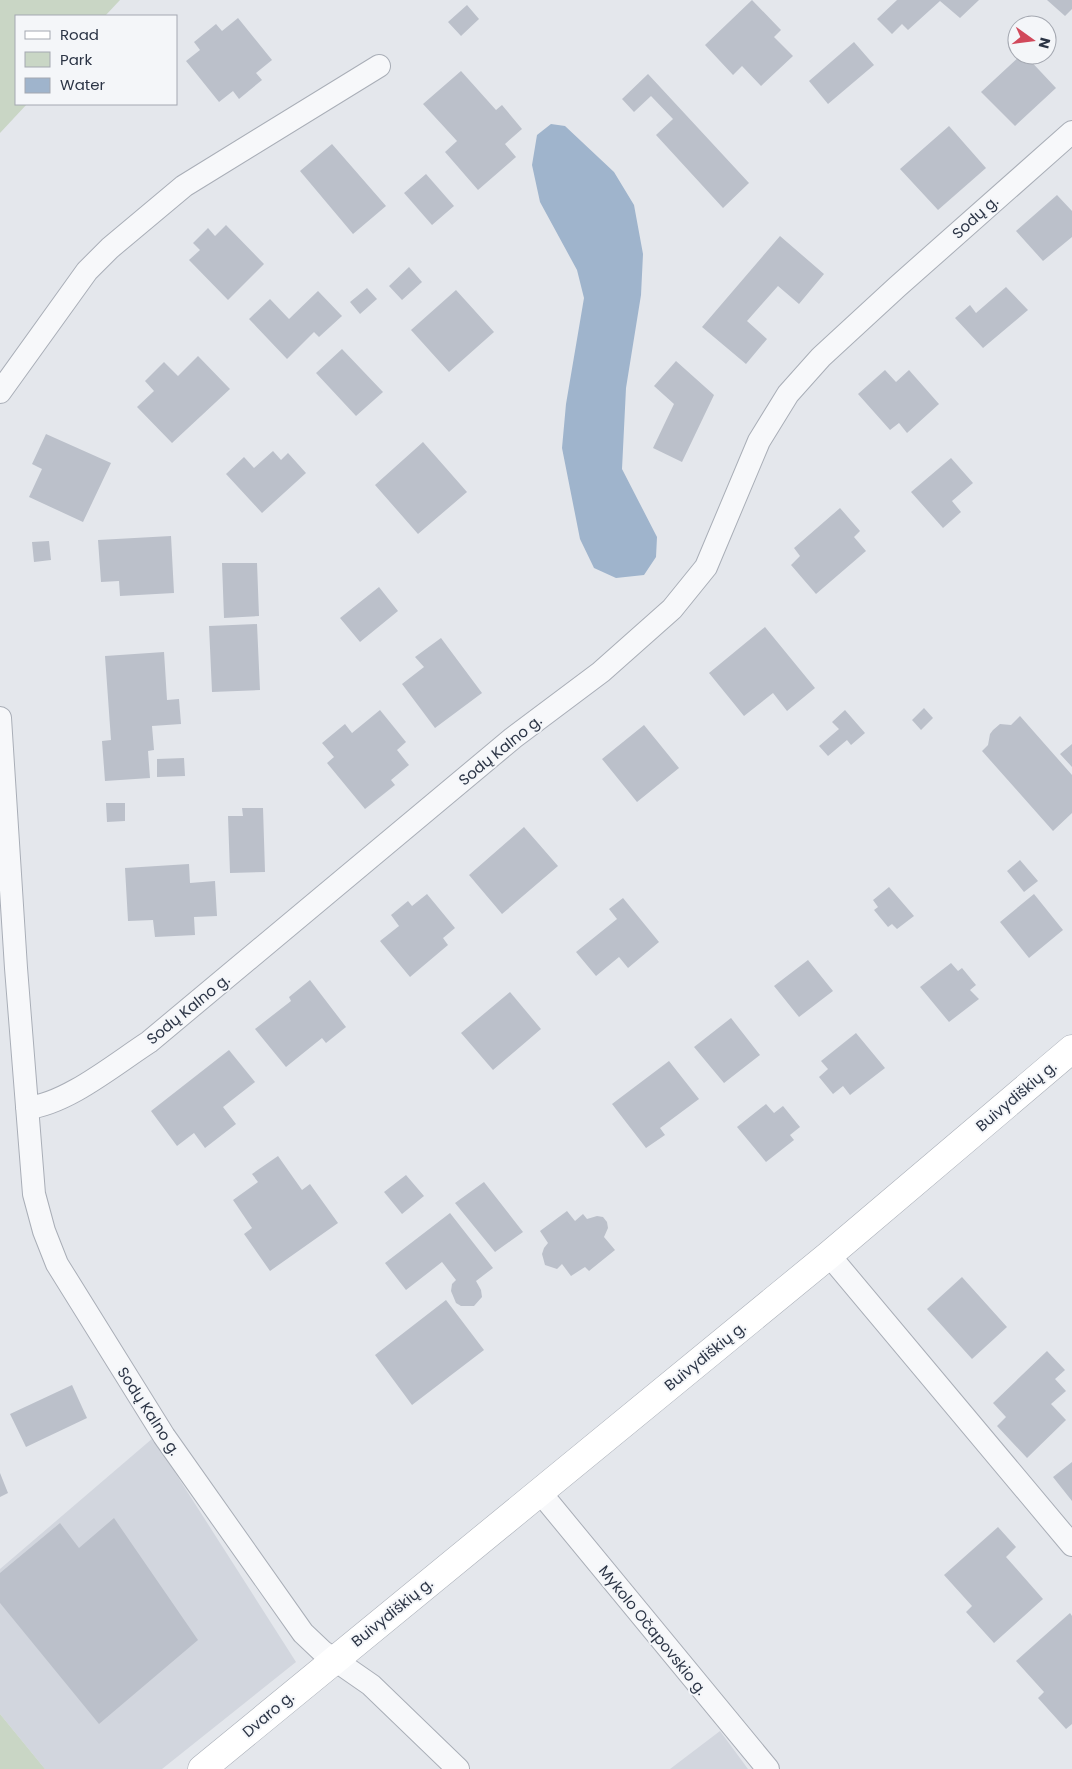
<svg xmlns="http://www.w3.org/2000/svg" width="1072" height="1769" font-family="Poppins,sans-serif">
	<rect width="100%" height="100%" fill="#e4e7ec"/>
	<!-- built -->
	<path fill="#d2d6de" d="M153,1438L296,1662L162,1769H45L0,1714V1569Z
		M720,1731L748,1769H670Z"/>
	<!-- green -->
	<path fill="#c9d6c5" d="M0,0H120L105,16H16V104H27L0,133Z
		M0,1714L45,1769H0Z"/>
	<!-- water -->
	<path fill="#9fb4cc" d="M551,124L565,126L614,172L634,205L643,254L641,295L626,388L622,469L657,537L656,557L644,575L616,578L594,568L580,539L562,448L566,404L584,298L577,270L540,202L532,165L537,135Z"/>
	<!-- building -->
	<path fill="#bbc0ca" d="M752,0L781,30L774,37L793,56L761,86L742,66L733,75L705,45Z
		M897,0H979L960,18L940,1L908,30L902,24L892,34L877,19Z
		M1047,0H1072V9L1065,16Z
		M467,5L479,19L461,36L448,22Z
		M238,18L272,60L256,73L262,80L239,99L233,91L219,102L186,61L200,50L194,42L216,24L222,31Z
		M854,42L874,65L828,104L809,81Z
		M1021,55H1025L1056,88L1015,126L981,92Z
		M461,71L496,110L502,105L522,129L505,144L516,157L478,190L445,152L457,141L423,104Z
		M648,74L749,183L723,208L656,135L673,119L651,96L634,112L622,99Z
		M949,126L986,168L938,210L900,169Z
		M332,144L386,206L353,234L300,171Z
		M426,174L454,206L432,225L404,193Z
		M1057,195L1072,211V237L1043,261L1016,231Z
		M226,225L264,264L228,300L189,260L200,250L193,243L208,228L215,236Z
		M780,236L824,274L799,304L778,286L747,321L767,339L746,364L702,327Z
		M409,267L422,282L402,300L389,286Z
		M1006,287L1028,310L983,348L955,318L970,305L976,313Z
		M367,288L377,299L360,314L350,302Z
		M456,290L494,332L449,372L411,330Z
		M318,291L342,316L319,337L314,332L287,359L249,319L270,299L289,319Z
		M342,349L383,392L356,416L316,373Z
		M198,356L230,389L172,443L137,407L154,391L145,381L164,362L178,376Z
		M676,361L714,395L682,462L653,448L674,404L654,386Z
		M885,370L896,382L909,370L939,404L907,433L899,423L890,430L858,394Z
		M46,434L111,463L83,522L29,497L42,469L32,464Z
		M423,442L467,492L418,534L375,485Z
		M273,451L281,460L288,453L306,473L262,513L226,474L244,457L254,468Z
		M951,458L973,483L952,501L961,512L943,528L911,492Z
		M840,508L860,531L854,537L866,551L816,594L791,565L800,556L794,548Z
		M171,536L174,593L120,596L119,581L101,582L98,540Z
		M49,541L51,560L34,562L32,542Z
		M222,563H257L259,616L224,618Z
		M379,587L398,611L360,642L340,618Z
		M257,624L260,690L212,692L209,626Z
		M765,627L815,688L787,711L773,693L744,716L709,673Z
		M441,638L482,693L435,728L402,684L424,667L415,657Z
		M164,652L167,700L179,699L181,724L152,726L154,750L148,751L150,778L105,781L102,741L111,740L105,656Z
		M924,708L933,718L921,730L912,720Z
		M380,710L406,742L397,750L409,765L391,780L395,785L365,809L327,763L334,757L322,743L345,724L352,733Z
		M845,710L865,733L851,745L847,740L828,756L819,746L839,729L832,722Z
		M1020,716L1072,775V813L1053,831L982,751L988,745L990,734L993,730L1000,724L1011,725Z
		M644,725L679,768L637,802L602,759Z
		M1072,744V767L1060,754Z
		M184,758L185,776L157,777V759Z
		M106,803H125V821L107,822Z
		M242,808H263L265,872L230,873L228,816H243Z
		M524,827L558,866L502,914L469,875Z
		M1020,860L1038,881L1024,892L1007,871Z
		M189,864L190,883L215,881L217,916L194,917L195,935L155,937L153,920L128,921L125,868Z
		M889,887L914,916L897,929L892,924L888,927L874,910L878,907L873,900Z
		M427,894L455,928L443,938L448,945L410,977L380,941L399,926L391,915L408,901L412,906Z
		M1034,894L1063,930L1029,958L1000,922Z
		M623,898L659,942L628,968L619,957L596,976L576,952L617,919L609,909Z
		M808,960L833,991L799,1017L774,986Z
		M951,963L958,971L962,968L976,985L970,990L979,999L949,1022L920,987Z
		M310,980L346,1027L326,1043L322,1038L286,1067L255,1029L291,1001L289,997Z
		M510,992L541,1029L493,1070L461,1033Z
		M731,1018L760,1055L724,1083L694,1047Z
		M856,1033L885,1068L850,1095L843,1086L833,1094L819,1077L828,1069L821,1061Z
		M229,1050L255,1082L223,1107L236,1124L205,1148L194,1133L177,1146L151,1111Z
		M669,1061L699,1099L660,1128L665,1135L646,1148L612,1104Z
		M766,1104L774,1113L783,1106L800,1127L790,1135L794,1140L766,1162L737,1127Z
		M278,1156L302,1190L310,1184L338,1223L270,1271L244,1234L252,1228L233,1200L258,1182L252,1174Z
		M406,1175L424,1196L402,1214L384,1192Z
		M484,1182L523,1232L495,1252L455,1203Z
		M567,1211L575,1221L583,1214L587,1219L597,1216L603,1217L607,1222L608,1228L604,1237L615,1250L589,1271L585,1267L571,1276L562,1264L557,1269L545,1265L542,1254L544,1248L548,1243L540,1231Z
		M450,1213L493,1268L476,1281L481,1290L482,1297L474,1306H461L456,1303L451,1291L452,1284L456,1280L442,1262L406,1290L385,1263Z
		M962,1277L1007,1327L972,1359L927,1309Z
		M446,1300L484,1350L412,1405L375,1355Z
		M1047,1351L1065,1370L1055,1379L1066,1391L1051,1404L1066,1420L1027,1458L997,1426L1006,1417L993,1403Z
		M72,1385L87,1418L26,1447L10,1414Z
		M1072,1462V1501L1053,1477Z
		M0,1473L8,1493L0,1497Z
		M114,1518L198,1640L99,1724L0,1603V1573L60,1523L79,1548Z
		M998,1527L1016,1547L1006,1557L1043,1599L994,1643L966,1612L972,1606L944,1575Z
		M1070,1613L1072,1616V1724L1066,1729L1038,1698L1044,1692L1016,1661Z"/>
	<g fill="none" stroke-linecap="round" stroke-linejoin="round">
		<!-- street casing -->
		<g stroke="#a9aeb7" stroke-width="24">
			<path id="street" d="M0,392L87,271L110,248L184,186L379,66
				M0,718L16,968L34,1194L44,1231L57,1264L164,1436L303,1633L322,1651L371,1685L458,1769
				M27,1108C67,1104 115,1064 149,1042L513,738L601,672L672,609L706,567L759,441L788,394L821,357L897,287L1072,132
				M829,1255L1072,1545
				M539,1491L768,1769"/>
		</g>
		<!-- secondary casing -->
		<g stroke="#a9aeb7" stroke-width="29">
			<path id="secondary" d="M202,1769L829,1255L1072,1049"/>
		</g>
		<!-- street -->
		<use href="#street" stroke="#f7f8fa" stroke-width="22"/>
		<!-- secondary -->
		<use href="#secondary" stroke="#fff" stroke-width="28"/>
	</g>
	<g text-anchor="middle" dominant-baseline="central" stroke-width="4" stroke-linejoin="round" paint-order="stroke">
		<!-- street labels -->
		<g font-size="15" fill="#2b3445" stroke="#f4f6f9">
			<text transform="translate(975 217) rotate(-42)">Sodų g.</text>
			<text transform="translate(500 750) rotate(-39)">Sodų Kalno g.</text>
			<text transform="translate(188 1009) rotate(-39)">Sodų Kalno g.</text>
			<text transform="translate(1016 1096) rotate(-40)">Buivydiškių g.</text>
			<text transform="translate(705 1356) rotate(-39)">Buivydiškių g.</text>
			<text transform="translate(149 1411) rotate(57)">Sodų Kalno g.</text>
			<text transform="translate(392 1612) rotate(-39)">Buivydiškių g.</text>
			<text transform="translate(653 1630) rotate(51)">Mykolo Očapovskio g.</text>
			<text transform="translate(268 1714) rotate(-40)">Dvaro g.</text>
		</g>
	</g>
	<!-- legend -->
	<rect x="15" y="15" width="162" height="90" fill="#f4f6f9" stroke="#a4a8b1"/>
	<rect x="25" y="31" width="25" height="8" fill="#ffffff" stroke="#a4a8b1"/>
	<text x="60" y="40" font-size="15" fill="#2b3445">Road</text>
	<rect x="25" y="52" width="25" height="15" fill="#c9d6c5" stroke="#a4a8b1"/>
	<text x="60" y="65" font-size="15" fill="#2b3445">Park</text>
	<rect x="25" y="78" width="25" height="15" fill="#9fb4cc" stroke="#a4a8b1"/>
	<text x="60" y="90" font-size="15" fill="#2b3445">Water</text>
	<!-- north arrow -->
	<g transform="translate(1032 40) rotate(104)"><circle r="24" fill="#f4f6f9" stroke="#a4a8b1"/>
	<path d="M0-4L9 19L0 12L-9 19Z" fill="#d1495b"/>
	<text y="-8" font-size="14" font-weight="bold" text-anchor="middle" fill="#2b3445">N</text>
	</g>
</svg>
